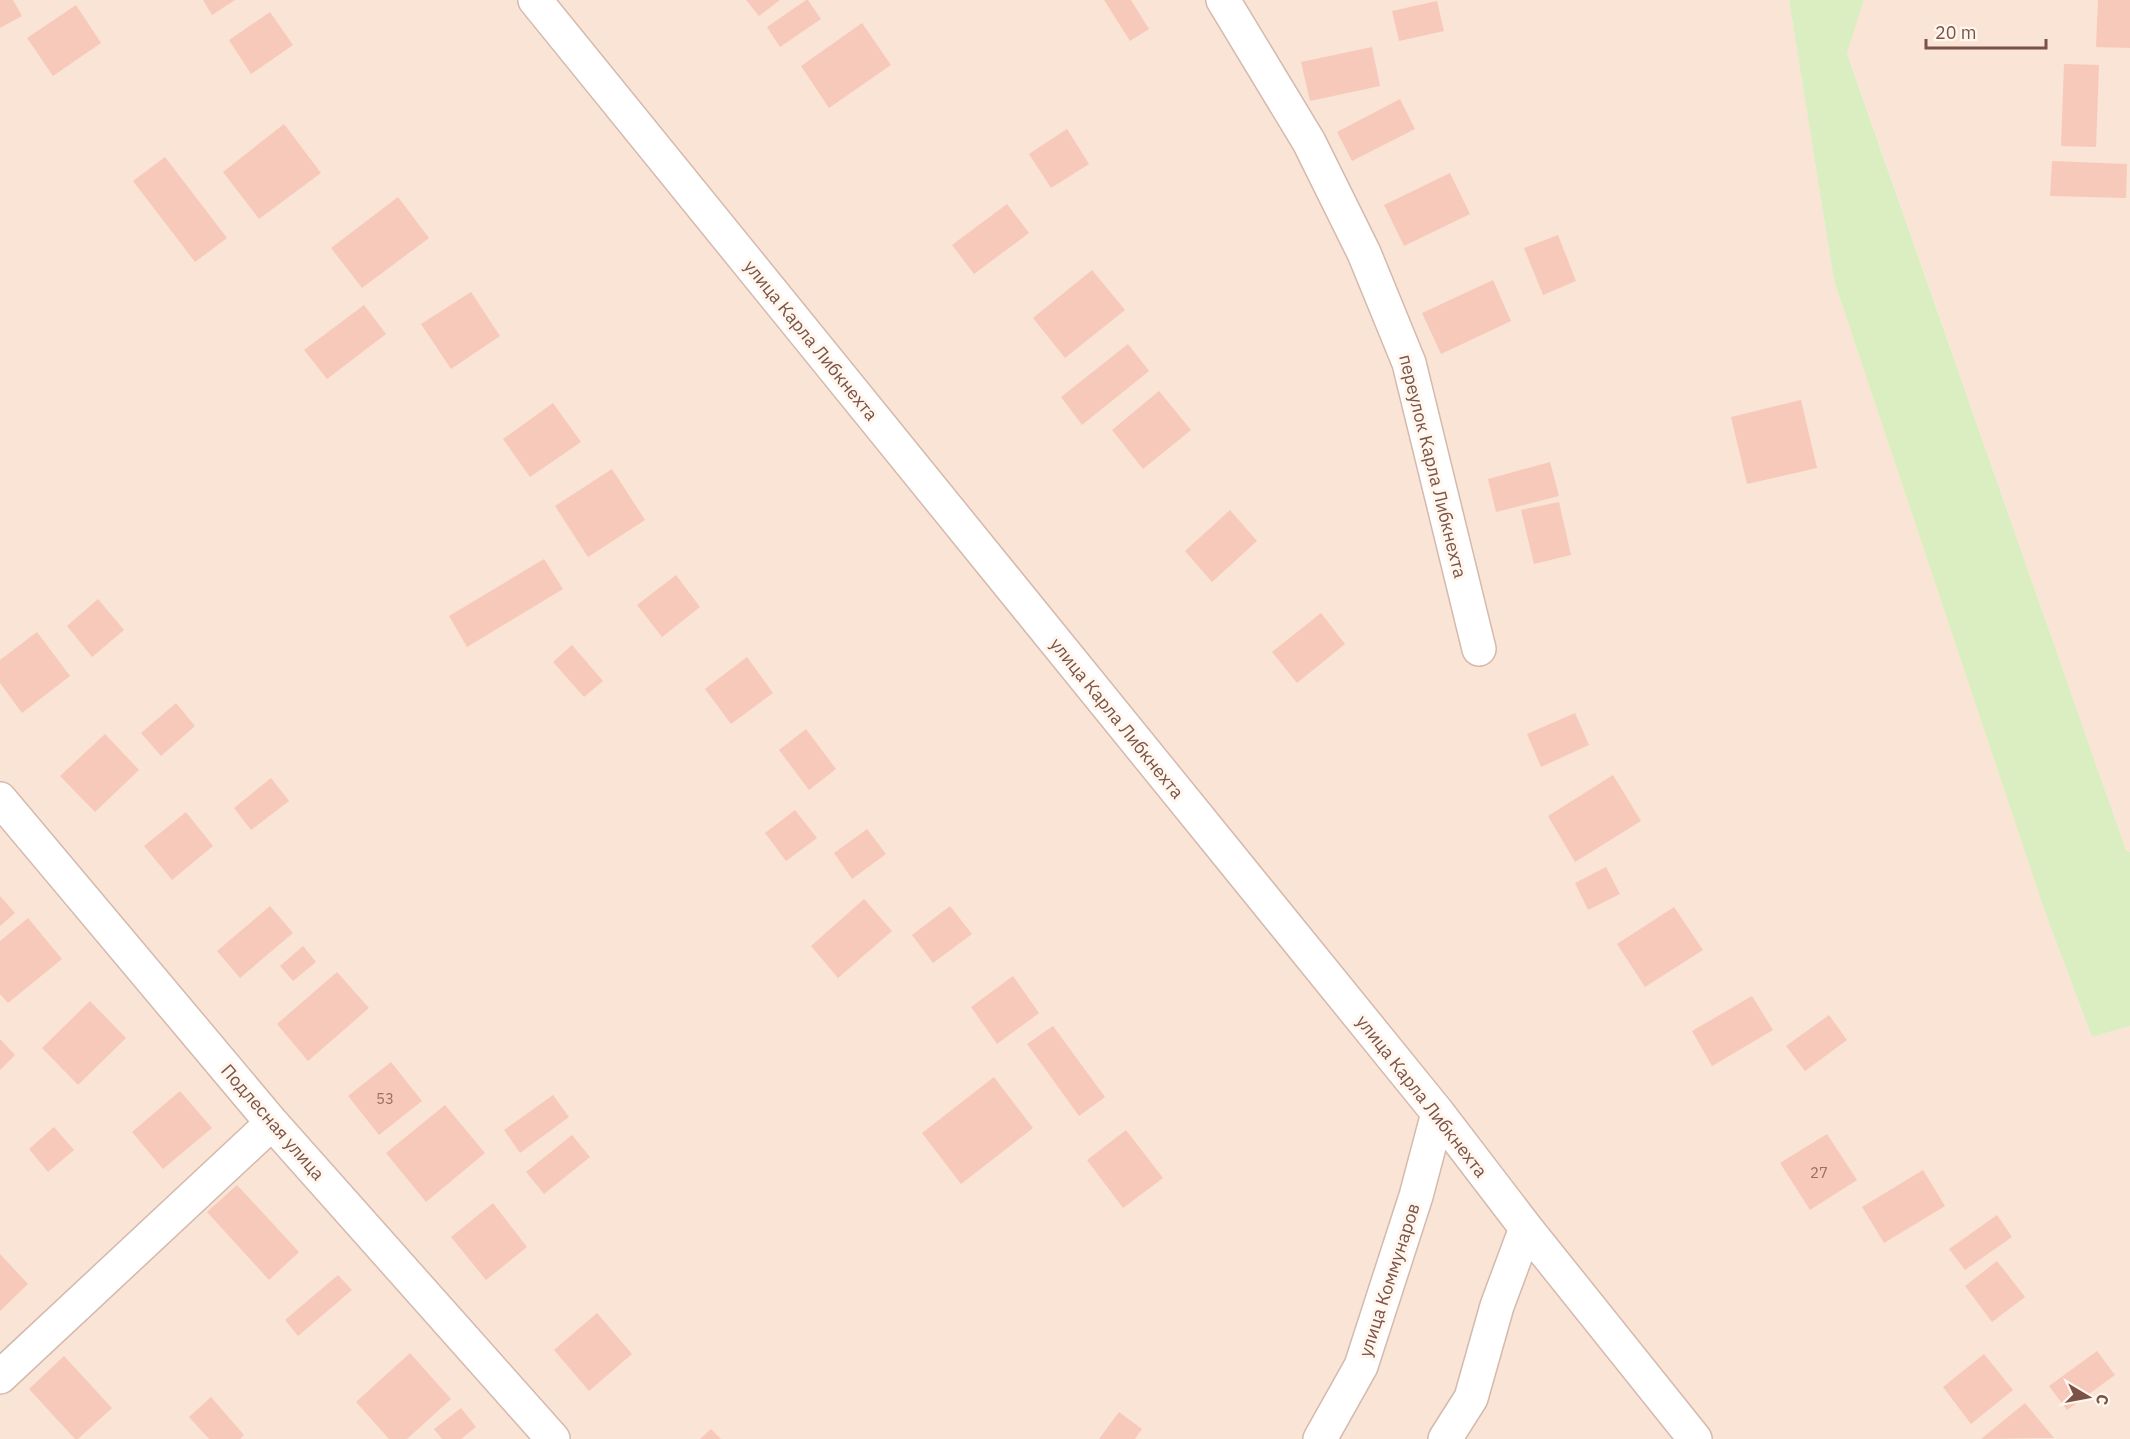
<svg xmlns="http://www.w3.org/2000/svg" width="2130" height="1439" font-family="'IBM Plex Sans',sans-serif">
	<rect width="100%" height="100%" fill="#fef1e6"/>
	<!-- residential -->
	<path fill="#f9e4d6" d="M0,0H1789L1834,281L2046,915L2092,1037L2130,1026V1439H0Z
		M1864,0H2130V852L2126,850L1847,52Z"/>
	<!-- green -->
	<path fill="#dbeec2" d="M1789,0H1864L1847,53L2126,850L2130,852V1026L2092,1037L2046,915L1834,281Z"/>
	<!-- building -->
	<path fill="#f7c9ba" d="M0,0H13L22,16L0,28Z
		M203,0H235L212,15Z
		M746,0H780L759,16Z
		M806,0H808L821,19L780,47L767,27Z
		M1104,0H1131L1149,29L1130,41Z
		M2098,0H2130V48L2096,47Z
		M1437,1L1444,31L1399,41L1392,11Z
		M76,5L101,43L53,76L27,38Z
		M270,12L293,45L251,74L229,40Z
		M862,23L891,65L829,108L801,66Z
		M1372,47L1380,86L1310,101L1301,62Z
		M2064,64L2099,65L2096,147L2061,146Z
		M1400,99L1415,129L1352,161L1337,132Z
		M284,124L321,173L259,219L223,172Z
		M1067,129L1089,164L1051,188L1029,154Z
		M165,157L227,238L195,262L133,181Z
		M2052,161L2127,164L2126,198L2050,196Z
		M1450,173L1470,214L1404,246L1384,205Z
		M398,197L429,238L362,288L331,248Z
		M1007,204L1029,233L974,274L952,245Z
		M1558,235L1576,281L1543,295L1524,248Z
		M1092,270L1125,310L1065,358L1033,318Z
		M1493,280L1511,321L1441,354L1422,313Z
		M471,292L500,336L451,369L421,324Z
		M364,305L386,334L327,379L304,350Z
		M1128,344L1149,371L1082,425L1061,397Z
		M1159,391L1191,430L1143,469L1112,430Z
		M1801,400L1817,468L1747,484L1731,417Z
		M553,403L581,442L530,477L503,439Z
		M1550,462L1559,496L1496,512L1488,479Z
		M612,469L645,520L588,557L555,506Z
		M1559,502L1571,555L1534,564L1521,510Z
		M1230,510L1257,541L1212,582L1185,551Z
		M544,559L563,589L467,647L449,616Z
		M676,575L700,607L662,637L637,605Z
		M98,599L124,630L92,657L67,626Z
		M1321,613L1345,644L1297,683L1272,652Z
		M37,632L70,676L22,713L0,683V660Z
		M572,645L603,681L584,697L553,662Z
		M747,657L773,693L731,724L705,689Z
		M176,703L195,726L161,756L141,733Z
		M1575,713L1589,745L1541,767L1527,734Z
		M806,729L836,769L809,790L779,750Z
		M105,734L139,770L95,812L60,776Z
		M1613,775L1641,821L1575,862L1548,816Z
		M271,778L289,801L251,830L234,808Z
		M795,810L817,838L786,861L765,833Z
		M186,812L213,846L172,880L144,846Z
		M867,829L886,854L852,879L834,853Z
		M1606,867L1620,894L1588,910L1575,883Z
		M0,896L15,913L0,926Z
		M864,899L892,931L838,978L811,946Z
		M270,906L293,933L240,978L217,951Z
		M950,906L972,934L933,963L912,935Z
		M1674,907L1703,950L1645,987L1617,944Z
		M28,918L62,959L8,1003L0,994V941Z
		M303,946L316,962L293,981L280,966Z
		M337,972L369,1008L308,1061L277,1024Z
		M1013,976L1039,1013L997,1044L971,1007Z
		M1752,996L1773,1030L1712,1066L1692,1031Z
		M90,1001L126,1038L78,1085L42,1048Z
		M1829,1015L1847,1040L1805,1071L1786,1046Z
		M1053,1026L1105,1097L1079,1116L1027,1044Z
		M0,1039L15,1055L0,1070Z
		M391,1062L422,1101L379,1135L348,1096Z
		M994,1077L1033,1128L961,1184L922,1133Z
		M180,1091L212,1128L163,1169L132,1132Z
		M553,1095L569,1117L520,1153L504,1130Z
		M445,1105L485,1153L426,1202L386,1153Z
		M54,1127L74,1150L48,1172L29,1149Z
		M1126,1130L1163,1178L1123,1208L1087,1160Z
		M1827,1134L1857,1180L1810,1210L1780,1163Z
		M572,1135L590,1157L544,1194L526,1172Z
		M1923,1170L1945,1206L1884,1243L1862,1207Z
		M237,1185L299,1252L269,1280L207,1212Z
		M493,1203L527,1247L486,1280L451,1237Z
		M1997,1215L2012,1237L1965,1270L1949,1249Z
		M0,1254L28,1284L0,1311Z
		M1997,1261L2025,1297L1992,1322L1965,1286Z
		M338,1275L352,1290L298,1336L285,1320Z
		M597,1313L632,1354L589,1391L554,1350Z
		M2097,1351L2115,1375L2067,1410L2049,1386Z
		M410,1353L451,1399L407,1439H389L356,1402Z
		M1984,1354L2013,1390L1971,1424L1943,1387Z
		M64,1356L112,1408L78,1439H75L29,1389Z
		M211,1397L244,1435L240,1439H209L189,1417Z
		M2025,1403L2054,1438L1981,1439Z
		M461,1408L476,1427L461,1439H442L434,1429Z
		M1119,1412L1142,1429L1135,1439H1099Z
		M711,1429L721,1439H700Z"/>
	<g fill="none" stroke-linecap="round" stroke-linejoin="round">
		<!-- minor casing -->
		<g stroke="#d4b9ad" stroke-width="36">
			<path id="minor" d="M535,0L1438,1113L1526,1228L1695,1439
				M1223,0L1309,142L1364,253L1409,363L1479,649
				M0,799L272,1123L553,1439
				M0,1377L272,1123
				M1320,1439L1361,1366L1416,1196L1438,1113
				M1445,1439L1471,1398L1497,1306L1526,1228"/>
		</g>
		<!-- minor -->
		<use href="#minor" stroke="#fff" stroke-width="33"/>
	</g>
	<g text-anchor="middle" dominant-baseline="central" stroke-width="6" stroke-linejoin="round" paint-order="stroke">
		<!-- number labels -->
		<g font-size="15" fill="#9a7064">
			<text x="385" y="1098">53</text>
			<text x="1819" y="1172">27</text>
		</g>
		<!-- street labels -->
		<g font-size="18" fill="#7b5247" stroke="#fff6ee">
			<text transform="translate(811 340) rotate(51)">улица Карла Либкнехта</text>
			<text transform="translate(1433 466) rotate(76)">переулок Карла Либкнехта</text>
			<text transform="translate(1117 718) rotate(51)">улица Карла Либкнехта</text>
			<text transform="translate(1422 1096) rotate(52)">улица Карла Либкнехта</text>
			<text transform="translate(273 1122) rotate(49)">Подлесная улица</text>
			<text transform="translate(1389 1280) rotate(-72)">улица Коммунаров</text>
		</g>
	</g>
	<!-- north arrow -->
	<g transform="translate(2088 1397) rotate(100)" stroke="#fff6ee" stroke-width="4.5" paint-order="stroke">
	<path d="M0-4.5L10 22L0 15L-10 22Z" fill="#7b5247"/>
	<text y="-9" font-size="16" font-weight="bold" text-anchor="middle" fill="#7b5247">С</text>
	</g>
	<!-- scale -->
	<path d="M1926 39v9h120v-9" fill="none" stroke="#7b5247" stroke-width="3"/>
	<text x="1935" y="39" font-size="18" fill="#7b5247" stroke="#fff6ee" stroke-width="4.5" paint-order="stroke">20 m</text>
</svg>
